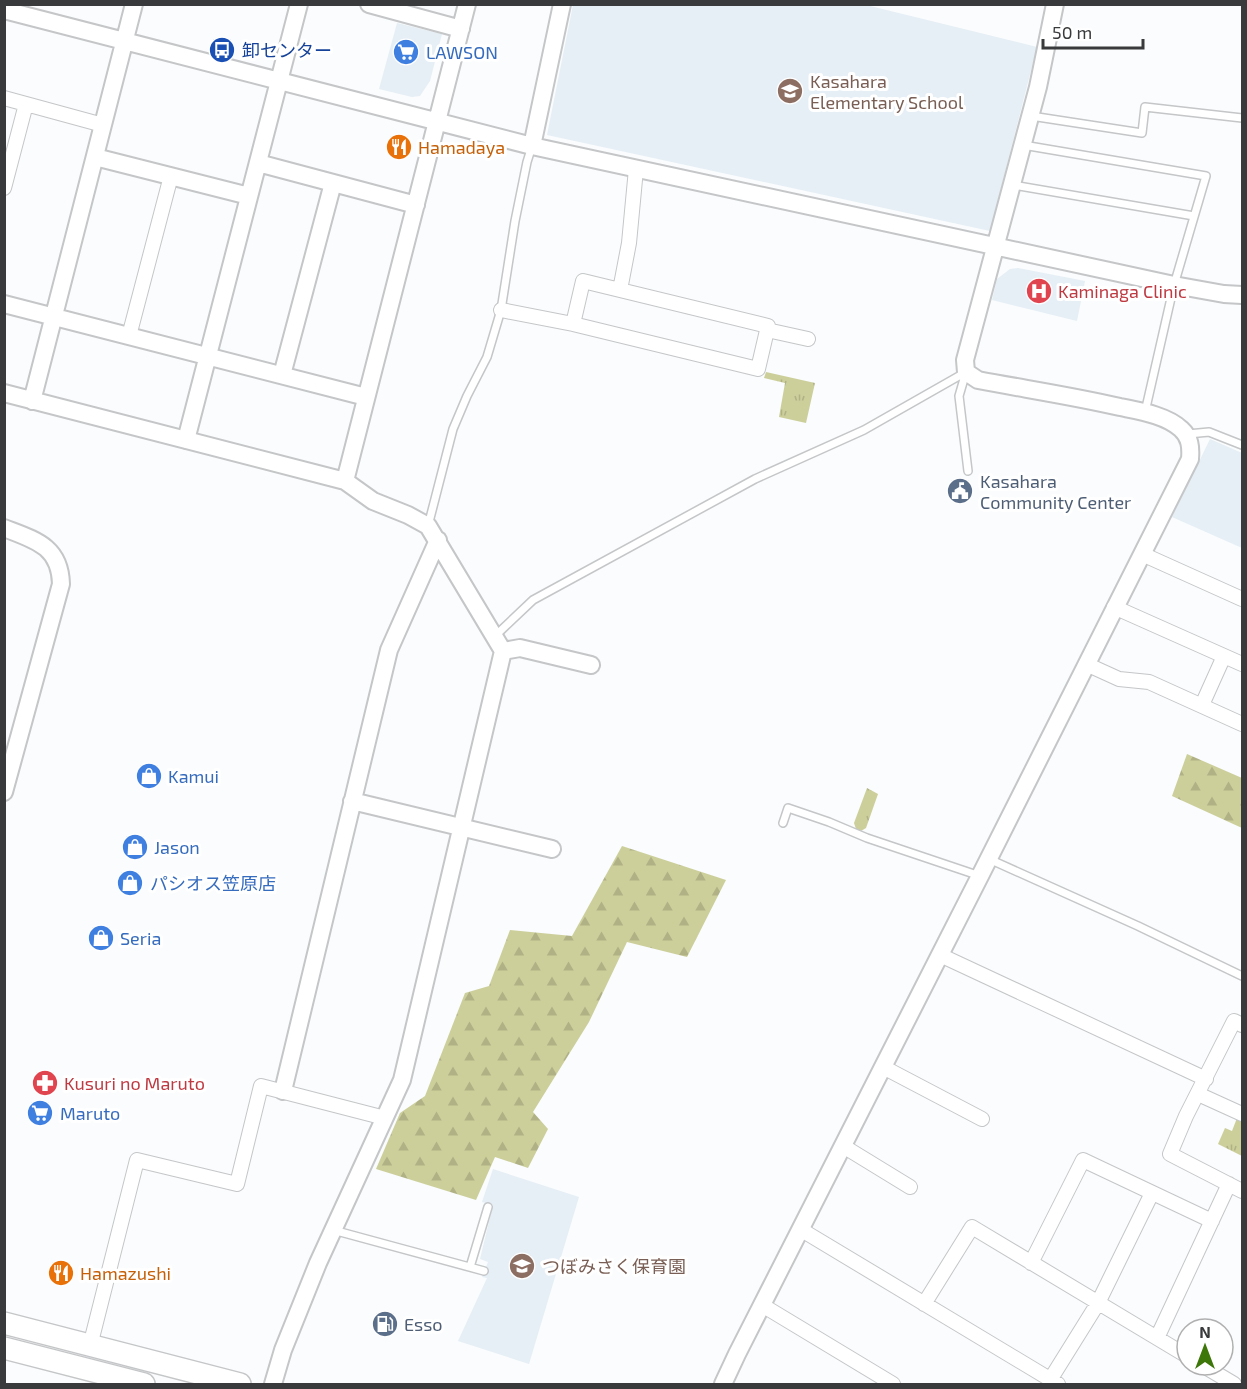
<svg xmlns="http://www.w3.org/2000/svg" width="1247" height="1389" font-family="'Exo 2','Noto Sans JP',sans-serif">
	<defs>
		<pattern id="grass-tufts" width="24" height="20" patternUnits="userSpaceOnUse" patternTransform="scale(1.5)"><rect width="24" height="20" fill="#cccf9a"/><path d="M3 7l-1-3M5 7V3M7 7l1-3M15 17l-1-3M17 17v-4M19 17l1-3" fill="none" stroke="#b0b286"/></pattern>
		<pattern id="forest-firs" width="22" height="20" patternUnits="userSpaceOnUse" patternTransform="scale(1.5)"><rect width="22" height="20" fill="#cccf9a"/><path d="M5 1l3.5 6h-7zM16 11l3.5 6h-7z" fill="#b0b286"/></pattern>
	</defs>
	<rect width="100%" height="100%" fill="#fafcfd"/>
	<!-- built -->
	<path fill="#e6eff5" d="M573,5H866L1037,47L990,231L547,135Z
		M397,23L442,34L430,81L420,96L412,97L379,89Z
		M1018,268L1085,281L1077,321L992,300L997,279L1010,269Z
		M1210,439L1242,453V548L1172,517Z
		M493,1169L579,1197L529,1364L458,1341L487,1278L482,1277L488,1262L480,1259L493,1205L482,1202Z"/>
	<!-- grass -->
	<path fill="url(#grass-tufts)" d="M766,372L815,383L806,423L779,417L785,383L764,378Z
		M867,788L878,794L866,828L861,831L856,829L854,823Z
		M1237,1118L1242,1120V1156L1218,1144L1225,1128L1232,1131Z"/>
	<!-- forest -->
	<path fill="url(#forest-firs)" d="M1187,754L1242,778V828L1172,796Z
		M622,846L726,880L687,957L627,942L589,1022L533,1112L548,1129L528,1168L495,1157L476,1200L376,1169L400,1113L425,1096L465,993L489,986L510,930L572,936Z"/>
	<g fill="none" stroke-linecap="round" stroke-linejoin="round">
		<!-- service casing -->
		<g stroke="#c4c6c8" stroke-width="10">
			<path id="service" d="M1031,116L1142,133L1145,107L1242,118
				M1023,145L1206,176L1174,285L1145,412
				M1013,185L1194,216
				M966,372L959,396L968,471
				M1188,434L1209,432L1242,445
				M428,526L453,429L467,396L487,357L501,310L515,221L527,162L532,146
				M495,636L533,600L755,479L864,430L966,372
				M783,823L788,808L829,822L867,838L980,876
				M989,859L1138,926L1242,976
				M333,1230L484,1271
				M470,1267L488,1207"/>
		</g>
		<!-- minor casing -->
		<g stroke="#c4c6c8" stroke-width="16">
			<path id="minor" d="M4,98L103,125
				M4,188L26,104
				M620,290L583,281L573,324L758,369L768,326L620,290L629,243L636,169
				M501,310L573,324
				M767,330L808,339
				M129,336L171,176
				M1142,554L1242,599
				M1114,607L1242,664
				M1086,664L1119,679L1149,682L1242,724
				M1202,705L1224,656
				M940,955L1206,1079
				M1242,1025L1234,1021L1186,1116L1170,1154L1242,1191
				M883,1067L982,1119
				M1198,1094L1242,1114
				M843,1146L910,1187
				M800,1229L1058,1384
				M1031,1263L1083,1160L1212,1221
				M924,1304L972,1227L1187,1356
				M762,1305L893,1384
				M1157,1338L1229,1184
				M90,1346L137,1160L237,1184L261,1086L385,1118
				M1202,1365L1234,1384
				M1050,1380L1098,1303L1152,1193"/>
		</g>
		<!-- tertiary casing -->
		<g stroke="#c4c6c8" stroke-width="20">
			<path id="tertiary" d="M369,4L461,29
				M4,10L532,146L1174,285L1224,294L1242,295
				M532,146L562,4
				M95,157L249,196
				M258,163L416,205
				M4,304L366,397
				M282,375L333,183
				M4,393L345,481
				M32,401L134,4
				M186,440L299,4
				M4,528C35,540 60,546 61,584L4,792
				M503,651L520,648L591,665
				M352,801L552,849
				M283,1091L389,650L438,540
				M273,1384L283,1350L318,1263L402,1080L503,651L428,526L408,515L373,501L345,481L467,4
				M723,1384L737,1354L980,876L1190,459C1191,447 1190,437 1181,429C1166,415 1139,411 1120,407C1073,396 1025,389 978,380L966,372L965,360L1038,87L1055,4"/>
		</g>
		<!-- primary casing -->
		<g stroke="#c4c6c8" stroke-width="24">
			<path id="primary" d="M4,1323L240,1384
				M4,1348L144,1384"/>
		</g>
		<!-- service -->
		<use href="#service" stroke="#fff" stroke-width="7"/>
		<!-- minor -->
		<use href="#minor" stroke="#fff" stroke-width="14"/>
		<!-- tertiary -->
		<use href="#tertiary" stroke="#fff" stroke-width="16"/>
		<!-- primary -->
		<use href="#primary" stroke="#fff" stroke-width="21"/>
	</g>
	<!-- icons -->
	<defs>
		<g id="bus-disc" transform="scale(1.35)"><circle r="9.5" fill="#1a4fb4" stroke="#fff"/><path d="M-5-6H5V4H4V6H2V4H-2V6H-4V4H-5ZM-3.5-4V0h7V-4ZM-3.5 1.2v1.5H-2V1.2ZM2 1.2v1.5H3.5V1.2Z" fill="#fff"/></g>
		<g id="supermarket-disc" transform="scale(1.35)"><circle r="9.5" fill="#3f7fe0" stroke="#fff"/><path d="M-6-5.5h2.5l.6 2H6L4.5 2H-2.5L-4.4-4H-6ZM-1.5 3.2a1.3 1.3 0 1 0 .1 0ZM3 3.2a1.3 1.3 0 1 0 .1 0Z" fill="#fff"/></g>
		<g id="school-disc" transform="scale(1.35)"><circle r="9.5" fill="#8d6e63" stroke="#fff"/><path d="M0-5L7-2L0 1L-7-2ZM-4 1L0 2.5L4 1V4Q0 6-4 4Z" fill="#fff"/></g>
		<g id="restaurant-disc" transform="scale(1.35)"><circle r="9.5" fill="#e8710a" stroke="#fff"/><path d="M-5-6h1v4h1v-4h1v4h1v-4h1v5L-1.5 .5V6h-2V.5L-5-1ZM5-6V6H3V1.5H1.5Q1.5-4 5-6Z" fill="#fff"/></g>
		<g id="hospital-disc" transform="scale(1.35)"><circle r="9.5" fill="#e0444e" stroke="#fff"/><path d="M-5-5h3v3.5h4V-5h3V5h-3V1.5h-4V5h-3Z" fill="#fff"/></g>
		<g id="civic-disc" transform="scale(1.35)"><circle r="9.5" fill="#5c6f8a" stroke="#fff"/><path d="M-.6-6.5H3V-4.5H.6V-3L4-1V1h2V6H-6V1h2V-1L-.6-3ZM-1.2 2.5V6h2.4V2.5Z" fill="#fff"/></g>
		<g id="shop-disc" transform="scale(1.35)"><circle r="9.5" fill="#3f7fe0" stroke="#fff"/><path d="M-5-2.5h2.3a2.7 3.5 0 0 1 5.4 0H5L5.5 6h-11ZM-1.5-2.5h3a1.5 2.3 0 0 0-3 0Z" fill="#fff"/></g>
		<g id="pharmacy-disc" transform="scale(1.35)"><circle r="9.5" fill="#e0444e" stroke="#fff"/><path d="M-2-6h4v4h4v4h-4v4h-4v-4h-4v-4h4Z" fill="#fff"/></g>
		<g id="fuel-disc" transform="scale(1.35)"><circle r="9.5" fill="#5c6f8a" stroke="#fff"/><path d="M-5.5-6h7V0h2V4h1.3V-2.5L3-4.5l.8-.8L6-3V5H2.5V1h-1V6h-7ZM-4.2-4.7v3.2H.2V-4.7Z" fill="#fff"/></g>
	</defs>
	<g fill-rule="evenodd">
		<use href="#bus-disc" x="222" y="50"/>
		<use href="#supermarket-disc" x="406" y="52"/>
		<use href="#school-disc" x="790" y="91"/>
		<use href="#restaurant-disc" x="399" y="147"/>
		<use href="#hospital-disc" x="1039" y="291"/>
		<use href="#civic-disc" x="960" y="491"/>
		<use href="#shop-disc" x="149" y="776"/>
		<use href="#shop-disc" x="135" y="847"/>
		<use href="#shop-disc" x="130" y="883"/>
		<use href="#shop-disc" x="101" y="938"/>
		<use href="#pharmacy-disc" x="45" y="1083"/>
		<use href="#supermarket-disc" x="40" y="1113"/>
		<use href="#school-disc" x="522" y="1266"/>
		<use href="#restaurant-disc" x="61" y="1273"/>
		<use href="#fuel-disc" x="385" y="1324"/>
	</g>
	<g text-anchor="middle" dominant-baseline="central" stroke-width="6" stroke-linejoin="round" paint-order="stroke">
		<!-- transit labels -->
		<g font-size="18" fill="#164399" stroke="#fff" text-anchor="start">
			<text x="242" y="50">卸センター</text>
		</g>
		<!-- shop labels -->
		<g font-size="18" fill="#366cbe" stroke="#fff" text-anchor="start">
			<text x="426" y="52">LAWSON</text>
			<text x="168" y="776">Kamui</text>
			<text x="154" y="847">Jason</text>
			<text x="150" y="883">パシオス笠原店</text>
			<text x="120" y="938">Seria</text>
			<text x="60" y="1113">Maruto</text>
		</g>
		<!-- education labels -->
		<g font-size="18" fill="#785e54" stroke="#fff" text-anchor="start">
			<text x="810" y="81">Kasahara<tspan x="810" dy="21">Elementary School</tspan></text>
			<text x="542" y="1266">つぼみさく保育園</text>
		</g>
		<!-- food labels -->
		<g font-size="18" fill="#c56008" stroke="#fff" text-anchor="start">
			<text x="418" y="147">Hamadaya</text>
			<text x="80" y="1273">Hamazushi</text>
		</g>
		<!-- health labels -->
		<g font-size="18" fill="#be3a42" stroke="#fff" text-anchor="start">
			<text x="1058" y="291">Kaminaga Clinic</text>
			<text x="64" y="1083">Kusuri no Maruto</text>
		</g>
		<!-- service labels -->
		<g font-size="18" fill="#4e5e75" stroke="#fff" text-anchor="start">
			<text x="980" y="481">Kasahara<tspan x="980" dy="21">Community Center</tspan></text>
			<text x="404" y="1324">Esso</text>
		</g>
	</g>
	<!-- border -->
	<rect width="1247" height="1389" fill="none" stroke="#393a3b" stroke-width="12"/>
	<!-- north arrow -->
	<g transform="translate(1205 1347)"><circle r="28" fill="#ffffff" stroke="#b0b0b1" stroke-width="1.5"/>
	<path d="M0-4.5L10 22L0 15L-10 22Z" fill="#3d7609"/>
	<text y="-9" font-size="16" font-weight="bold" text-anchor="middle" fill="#393a3b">N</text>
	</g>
	<!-- scale -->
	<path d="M1043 39v9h100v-9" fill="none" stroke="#393a3b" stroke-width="3"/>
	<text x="1052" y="39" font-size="18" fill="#393a3b" stroke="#ffffff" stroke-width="4.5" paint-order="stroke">50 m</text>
</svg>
